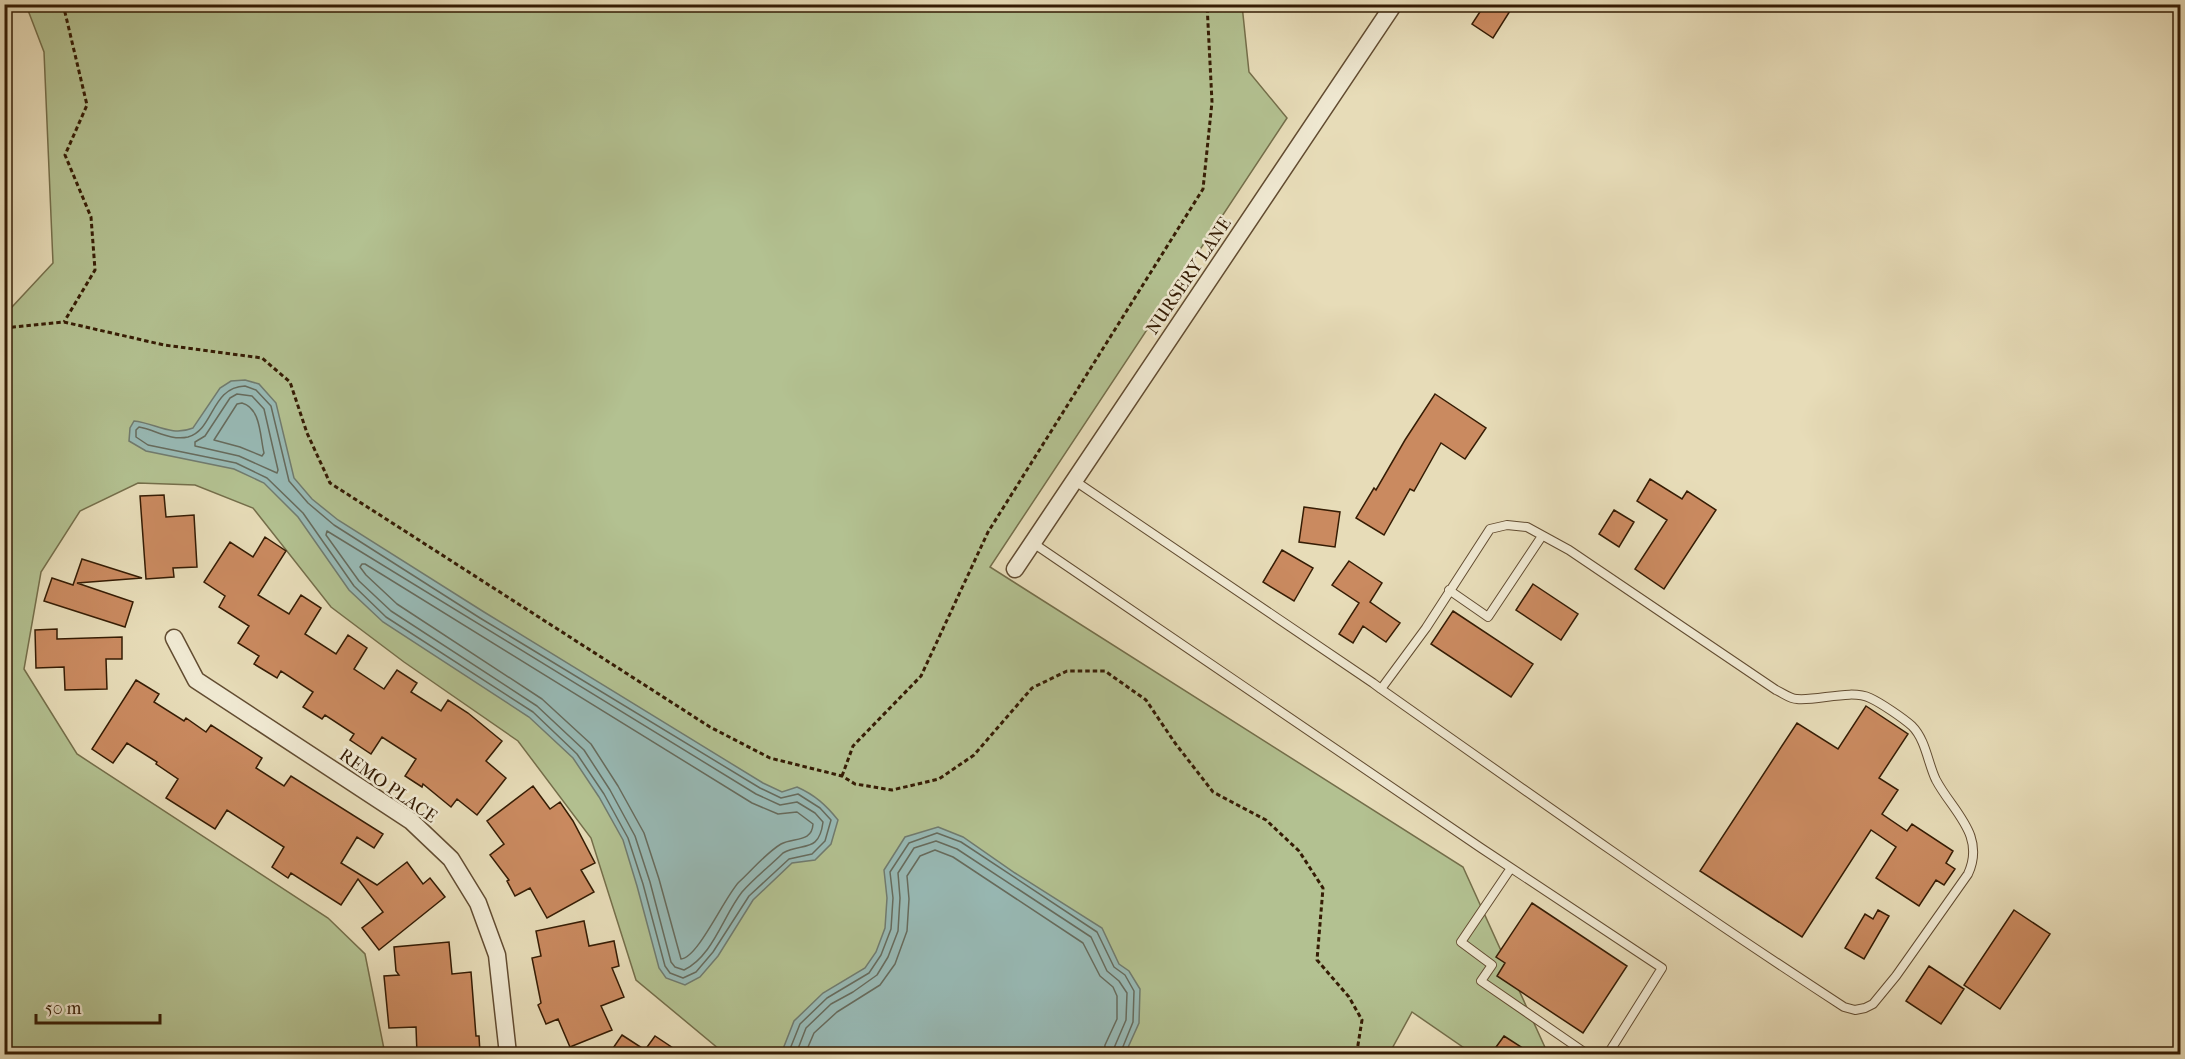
<svg xmlns="http://www.w3.org/2000/svg" width="2185" height="1059" font-family="'IM FELL French Canon',serif">
	<rect width="100%" height="100%" fill="#e7dcb8"/>
	<filter id="stains"><feTurbulence type="fractalNoise" baseFrequency=".00333" numOctaves="4"/><feColorMatrix values="0 0 0 0 .2 0 0 0 0 .09 0 0 0 0 .02 0 0 0 .5 -.17"/></filter>
	<radialGradient id="worn" r=".72"><stop offset=".6" stop-color="#630" stop-opacity="0"/><stop offset="1" stop-color="#630" stop-opacity=".3"/></radialGradient>
	<!-- green -->
	<path fill="#b3c191" stroke="#746e4a" stroke-width="1.5" d="M26,5H1242L1249,72L1287,118L990,567L1463,867L1548,1054H1473L1412,1012L1389,1054H725L636,980L591,838L518,741L404,662L331,607L253,508L195,485L138,483L80,511L41,572L24,669L77,754L328,918L365,954L385,1054H5V305L11,308L53,263L44,52Z"/>
	<!-- water -->
	<path fill="#98bab6" stroke="#707b6f" stroke-width="1.5" d="M245,380L259,384L276,403L294,478L312,499L338,520L484,612L763,783L782,792L797,787C815,795 826,805 838,820L831,844L815,860L792,863L753,900L718,956L700,977L685,985L666,978L659,968L637,886L623,840L599,797L573,758L529,717L383,622L349,590L298,517L264,483L234,469L146,451L129,441L130,428L134,421C155,423 171,437 193,428L220,388L231,381Z
		M938,827L963,837L1015,873L1102,928L1119,964L1129,971L1140,989L1139,1023L1125,1054H781L794,1021L823,993L865,968L876,952L885,928L887,898L884,870L905,837Z"/>
	<g fill="none" stroke-linecap="round" stroke-linejoin="round">
		<!-- shore -->
		<path stroke="#666b5d" stroke-width="1.5" d="M245,386L256,390L271,406L289,481L308,503L334,525L480,618L760,788L781,798L798,794L820,808L831,820L825,841L812,854L789,859L749,896L713,952L696,972L683,978L670,973L665,966L643,884L628,838L604,794L577,754L533,712L386,617L354,586L303,513L267,478L236,463L148,445L136,437V430L139,427C156,430 170,441 188,437C214,430 211,387 245,386Z
			M237,394L252,396L264,409L278,470L277,473L239,456L195,446V442L205,436L230,398Z
			M242,403C261,408 260,437 264,453L262,456L240,447L214,440L237,404Z
			M327,531L756,794L780,805L797,802L815,813L823,822C819,854 802,842 783,853C770,866 754,878 742,892C723,916 713,956 684,970L675,967L671,962L650,882L635,836L610,790L584,750L537,706L391,611L359,581L326,535Z
			M362,564H365L752,803L778,814L797,812L813,824C812,843 793,837 781,844C766,853 752,870 739,882C725,896 698,958 681,959L659,879L644,833L618,786L591,744L542,699L397,604L366,575L360,567Z
			M788,1054L800,1024L827,998L869,973L881,955L891,929L893,898L890,872L909,843L937,833L961,842L1097,932L1114,967L1125,975L1134,991L1133,1022L1120,1054
			M796,1054L806,1028L831,1004L853,992L877,975L888,957L898,931L900,898L898,873L914,848L936,841L957,849L1091,937L1107,971L1119,981L1127,993L1126,1020L1114,1048L1113,1054
			M805,1054L814,1033L837,1012L880,985L895,964L907,931L909,899L907,876L920,856L935,850L953,857L1083,943L1100,976L1113,987L1117,996V1019L1105,1045L1104,1054"/>
	</g>
	<!-- building -->
	<path fill="#ca8a60" stroke="#351c04" stroke-width="1.5" d="M1485,4H1500L1510,11L1493,38L1472,24Z
		M1435,394L1486,428L1465,459L1441,443L1414,491L1410,489L1384,535L1356,518L1374,488L1376,490L1405,440Z
		M1650,479L1682,499L1687,491L1716,510L1664,589L1635,569L1667,520L1637,501Z
		M164,495L166,517L194,515L197,567L173,568L174,577L146,579L140,496Z
		M1304,507L1340,512L1335,547L1299,542Z
		M1614,510L1634,522L1619,547L1599,534Z
		M265,537L286,551L258,595L289,614L301,595L321,608L305,634L336,654L348,635L367,648L354,669L384,689L397,670L417,683L411,692L441,711L448,700L468,713L502,741L486,761L506,778L477,815L457,799L451,807L423,784L422,787L405,776L416,759L382,737L371,754L350,740L354,734L325,715L322,719L303,707L313,692L281,671L277,678L254,664L259,656L238,643L249,626L219,607L225,596L204,582L230,542L253,557Z
		M1282,550L1313,568L1294,601L1263,582Z
		M82,559L142,578L77,583L133,602L125,627L44,601L52,578L73,585Z
		M1349,561L1382,583L1370,602L1400,623L1386,642L1363,626L1353,643L1339,634L1359,603L1332,585Z
		M1533,584L1578,614L1561,640L1516,610Z
		M1453,611L1533,664L1511,697L1431,644Z
		M57,629V639L122,637V659H106L107,689L65,690L64,667L36,668L35,630Z
		M136,680L159,694L154,702L184,721L186,718L206,732L211,725L262,758L256,768L284,786L291,776L383,834L374,848L357,837L341,863L377,885L407,862L423,884L430,878L445,897L379,950L362,928L383,912L358,879L341,905L291,873L288,878L272,867L284,847L227,810L215,829L166,798L178,779L156,764L157,762L127,743L113,763L92,749Z
		M1866,706L1908,734L1879,778L1898,790L1882,814L1907,831L1912,824L1953,851L1946,863L1955,869L1944,885L1936,880L1919,906L1876,878L1896,847L1871,830L1802,937L1700,871L1797,723L1838,749Z
		M533,786L550,809L560,802L573,821L595,863L581,870L594,892L547,918L530,888L515,896L507,881L509,880L490,855L504,844L487,821Z
		M1532,903L1627,966L1583,1033L1497,976L1505,963L1496,957Z
		M1878,910L1889,916L1864,959L1845,948L1865,914L1873,919Z
		M2014,910L2050,934L2000,1009L1964,985Z
		M584,921L589,946L614,941L619,966L612,968L624,997L601,1006L612,1030L570,1047L558,1019L546,1024L538,1005L541,1003L532,958L541,956L536,931Z
		M449,942L452,974L471,972L476,1036H479L480,1053L417,1054L416,1027L389,1028L384,976L399,975L396,971L394,947Z
		M1929,966L1964,989L1941,1024L1906,1001Z
		M622,1035L645,1050L655,1036L682,1054H609Z
		M1504,1036L1532,1054H1491Z"/>
	<g fill="none" stroke-linecap="round" stroke-linejoin="round">
		<!-- service casing -->
		<g stroke="#624c31" stroke-width="10">
			<path id="service" d="M1075,481L1373,683L1381,689C1534,797 1687,905 1844,1007L1855,1010L1865,1008L1873,1004L1896,976L1968,874C1986,835 1953,812 1936,780C1928,764 1926,740 1912,726C1903,718 1881,703 1870,698C1851,689 1818,701 1797,699C1790,699 1783,693 1776,690L1569,550L1527,527L1507,525L1490,529L1426,628L1381,689
				M1033,543L1481,848L1662,968L1608,1054
				M1449,590L1488,617L1542,536
				M1511,868L1461,942L1492,965L1481,981L1587,1054"/>
		</g>
		<!-- minor casing -->
		<g stroke="#624c31" stroke-width="19">
			<path id="minor" d="M1015,569L1394,4
				M174,638L196,680L411,821L451,859L478,903L497,955L508,1054"/>
		</g>
		<!-- path -->
		<path stroke="#351c04" stroke-width="3" stroke-dasharray="4.5 3" stroke-linecap="butt" d="M63,4L87,105L65,155L91,217L95,270L64,322
			M4,328L64,322L164,345L262,358L290,382L307,433L330,483L710,727L770,758L842,776L855,784L892,790L939,779L974,755L1032,688L1067,671H1105L1146,700L1175,743L1213,792L1266,820L1299,851L1323,888L1317,960L1349,997L1362,1020L1357,1051L1355,1054
			M842,776L853,746L921,676L988,532L1203,189L1212,102L1207,4"/>
		<!-- service -->
		<use href="#service" stroke="#efe8d1" stroke-width="8"/>
		<!-- minor -->
		<use href="#minor" stroke="#efe8d1" stroke-width="16"/>
	</g>
	<g text-anchor="middle" dominant-baseline="central" stroke-width="5" stroke-linejoin="round" paint-order="stroke">
		<!-- street labels -->
		<g font-size="18" fill="#351c04" stroke="#efe8d1">
			<text transform="translate(1189 276) rotate(-56)">NURSERY LANE</text>
			<text transform="translate(388 786) rotate(35)">REMO PLACE</text>
		</g>
	</g>
	<!-- margin -->
	<rect width="2185" height="1059" fill="none" stroke="#e7dcb8" stroke-width="24"/>
	<rect x="6" y="6" width="2173" height="1047" fill="none" stroke="#351c04" stroke-width="3"/>
	<rect x="12" y="12" width="2161" height="1035" fill="none" stroke="#351c04" stroke-width="1.5"/>
	<!-- scale -->
	<path d="M36 1014v9h124v-9" fill="none" stroke="#351c04" stroke-width="3"/>
	<text x="45" y="1014" font-size="18" fill="#351c04" stroke="#efe8d1" stroke-width="4.5" paint-order="stroke">50 m</text>
	<rect width="100%" height="100%" filter="url(#stains)"/>
	<rect width="100%" height="100%" fill="url(#worn)"/>
</svg>
